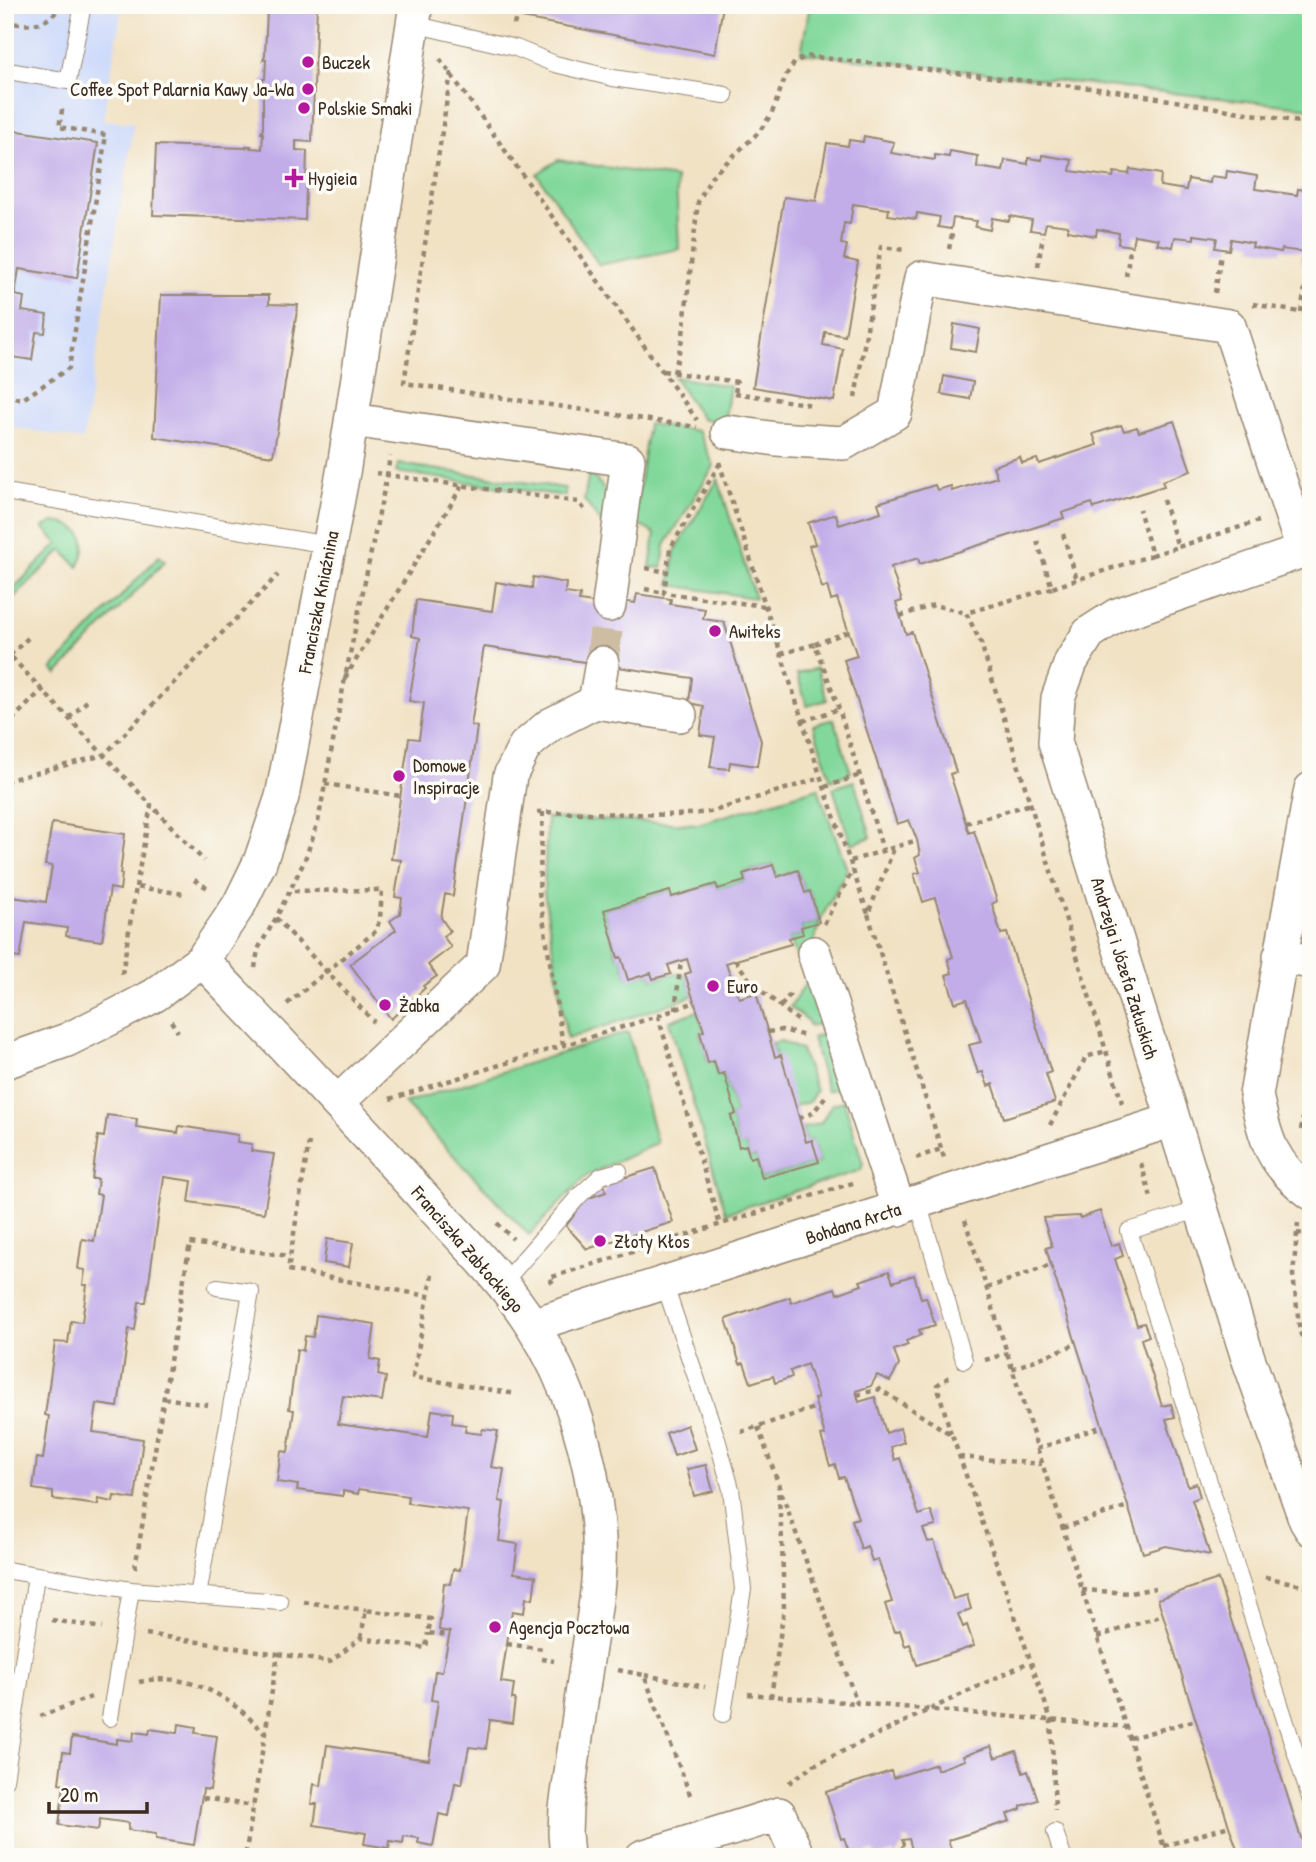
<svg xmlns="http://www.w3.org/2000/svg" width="1316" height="1862" font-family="'Patrick Hand',sans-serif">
	<rect width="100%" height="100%" fill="#fdfcf7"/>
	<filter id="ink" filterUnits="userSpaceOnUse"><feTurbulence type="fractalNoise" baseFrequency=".0143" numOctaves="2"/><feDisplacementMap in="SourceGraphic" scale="14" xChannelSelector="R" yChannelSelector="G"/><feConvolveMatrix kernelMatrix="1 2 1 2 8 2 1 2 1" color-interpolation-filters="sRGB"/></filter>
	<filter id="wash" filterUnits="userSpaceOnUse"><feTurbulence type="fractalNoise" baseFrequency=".00686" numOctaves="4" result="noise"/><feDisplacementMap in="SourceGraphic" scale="28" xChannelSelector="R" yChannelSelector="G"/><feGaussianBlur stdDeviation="1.57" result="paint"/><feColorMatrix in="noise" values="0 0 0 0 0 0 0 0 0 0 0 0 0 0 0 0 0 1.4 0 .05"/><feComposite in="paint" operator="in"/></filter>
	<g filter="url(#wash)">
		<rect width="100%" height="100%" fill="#f1e2c4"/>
		<!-- built -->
		<path fill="#cedafa" d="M5,5H108L122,8L103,120L134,123L83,440L5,426Z"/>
		<!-- green -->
		<path fill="#82d89b" stroke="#5e815c" stroke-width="2" d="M810,5H1311V108L801,53Z
			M558,160L676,178L679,249L599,265L537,174Z
			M674,377L730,386L724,423L702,419Z
			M648,424L698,431L714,466L665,545L662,568L650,567L655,534L634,522Z
			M398,464L565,488V496L396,472Z
			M589,474C612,489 611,512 612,537L584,500Z
			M718,479L755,598L670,585L675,551Z
			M54,522C83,525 92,540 78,567L62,550L5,606V597L58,544L43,527Z
			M159,556L165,561L57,674L52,669Z
			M817,668L827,700L807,706L797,674Z
			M834,719L851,773L831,780L813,725Z
			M854,781L871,837L851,844L833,788Z
			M818,788L847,869L821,919L807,961L798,960L789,938L803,934L801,927L819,922L810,892L805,893L798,871L777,877L773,865L743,873L745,881L718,889L716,884L672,897L669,891L604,910L617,957H621L628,979L651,973L653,979L671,974H685L693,996L567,1039L544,892L547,818L698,824Z
			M808,980L829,1022L810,1026L807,1020L790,1007Z
			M698,1011L704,1031L700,1033L708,1062L714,1061L718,1075L724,1073L736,1114L731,1116L739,1146L746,1145L750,1158L756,1156L762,1178L819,1162L812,1140L806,1142L802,1128L821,1123L832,1104L844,1101L863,1164L861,1170L726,1213L669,1021Z
			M628,1032L657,1143L586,1176L529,1235L404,1103Z
			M831,1032L846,1086L827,1091L812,1038Z
			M781,1041L801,1050L816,1091L809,1102L795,1106L771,1043Z"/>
		<g id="blocks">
			<!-- building -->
			<path fill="#c2ade9" d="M265,5H317L312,142L296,141V150L307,151L305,220L153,215L156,145L246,148V146H251L250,148L262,149L263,133H261L263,129V79H265L266,59L263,60L265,55L267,10Z
				M525,5H723L715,54L522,18Z
				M5,129L98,143L77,278L19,269L15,295L24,297L22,311L47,315L45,333L36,332L32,360L5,356Z
				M864,136L894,142L891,153L935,160V155L949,157L950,151L978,156L977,167L1003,171L1005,160L1028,164V158L1042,160V155L1072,160L1070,171L1113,177L1114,172L1129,174L1130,169L1161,174L1160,186L1186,190L1188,179L1210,183L1211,176L1226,178L1227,171L1257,176L1255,189L1297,195L1298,189L1311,191V264L1301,262L1303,252L1282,249L1281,252L1252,247L1253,243L1231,239L1229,250L1215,248L1217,238L1194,235V239L1175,237L1173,247L1157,244L1159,239L1134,235L1132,246L1118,244L1119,233L1097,229L1096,236L1068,231V226L1046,223L1044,232L1030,230L1032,220L1010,216L1009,221L992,218L990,230L975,227L977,221L953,218L951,229L938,227L940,217L917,213L916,219L888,215L889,209L853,204L850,224L844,223L841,244L847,245L844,259L858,262L845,336L825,332L823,345L843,349L834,401L753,387L784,197L816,201L827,143L848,146L849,140L863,142Z
				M161,295H269V304L298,305L273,456L154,437Z
				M954,324L980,329L976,352L951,348Z
				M944,376L973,382L970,399L941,394Z
				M1174,421L1191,471L1162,481L1164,486L1094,508L1092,503L1062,513L1064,518L920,564L918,558L891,567L902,601L896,603L906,634L912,632L956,772L950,774L969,833L974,831L997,901L992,904L1001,934L1007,933L1051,1072L1046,1074L1055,1102L1004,1118L993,1084L988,1086L983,1072L978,1073L969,1045L981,1042L967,999L955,1003L946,975L952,973L948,959L953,957L935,898L923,902L914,874L920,872L915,858L920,855L917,840L909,820L897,824L844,660L857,656L837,598L831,600L827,586L822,588L809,546L815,544L808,523L836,514L839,525L881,512L878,503L935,485L937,490L951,486L952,491L997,477L993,466L1020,457L1022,463L1037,459L1039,464L1097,445L1093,434L1121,425L1124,431L1137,427L1139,432Z
				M533,577L566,583L565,593L580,595L579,601L620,607L621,601L635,603L637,594L671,599L670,604L705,609L703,619L724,622L761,741L757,766L730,762L729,769L710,767L715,737L700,735L704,706L689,703L692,678L484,647L471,725L477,727L453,896L445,894L441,918L450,931L443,936L451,947L428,965L437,976L423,986L425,988L391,1019L350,964L396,930L390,921L400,914L402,898L395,897L401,860L391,859L409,738L419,739L424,703L409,701L420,638L412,636L416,600L492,611L496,582L532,588Z
				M52,823L125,834L120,874H122L120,890L110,888L102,941L66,936L67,928L26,922L20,958L5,956V896L46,902L52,866L45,865Z
				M773,865L777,877L798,870L805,893L810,891L819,922L801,927L803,934L789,938L791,944L726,963L739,998L756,993L775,1057L781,1055L806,1142L812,1140L819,1162L762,1178L756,1156L750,1158L746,1145L739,1147L731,1116L736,1114L724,1073L718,1075L714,1061L708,1063L700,1032L704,1031L685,974L691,972L687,959L668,965L671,974L653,979L651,973L628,980L621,957L618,958L604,910L670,891L672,897L716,884L718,889L745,881L743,874Z
				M107,1115L137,1119L136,1127L178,1133L179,1126L238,1135L237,1142L252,1144L251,1151L274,1154L264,1213L189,1202L192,1181L164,1177L146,1302H139L135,1330L129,1329L118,1407L97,1404L93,1432L143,1439L135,1499L114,1496L113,1502L98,1499V1505L53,1499V1492L33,1489L37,1458L43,1459L49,1416L45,1415L55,1342L68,1343L71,1321L82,1322L87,1285H83L85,1270L78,1269L82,1239L94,1241L101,1195L96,1194L98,1179H92L98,1136L104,1137Z
				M655,1168L673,1222L587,1249L566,1226L586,1199L606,1192L604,1184Z
				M1100,1211L1111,1246L1119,1243L1123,1256L1115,1259L1137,1325L1144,1323L1149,1336L1141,1339L1162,1406L1171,1404L1175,1417L1166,1419L1188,1486L1196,1483L1200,1497L1192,1500L1210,1555L1166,1546L1143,1553L1051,1265L1046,1248L1052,1246L1043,1218L1079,1216L1080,1218Z
				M327,1239L353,1243L349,1267L324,1263Z
				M889,1271L893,1282L914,1275L921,1298L926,1297L935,1325L919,1330L921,1335L906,1341L908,1345L894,1350L899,1365L890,1381L877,1375L871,1386L856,1391L859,1402L875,1397L886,1433L900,1428L904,1442L891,1447L895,1460L900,1458L919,1515L931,1511L936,1526L923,1529L928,1542L934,1541L953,1599L967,1595L971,1609L958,1614L963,1627L967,1625L974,1646L917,1665L910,1644L905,1646L900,1630L894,1632L885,1604L892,1602L878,1559L872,1561L867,1546L861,1549L852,1520L858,1518L844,1477L839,1478L835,1464L830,1466L821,1436L825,1435L814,1399L818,1398L807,1364L790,1371L792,1377L775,1383L773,1376L751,1383L744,1363L740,1364L726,1319L790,1297L791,1303L835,1288L837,1294L862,1285L860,1281Z
				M316,1315L375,1324L370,1359L380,1361L378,1375L386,1377L382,1401L343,1396L338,1424L428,1437L432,1410L453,1413L452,1423L466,1425L465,1432L481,1434L483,1429L498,1431L491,1467L504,1469L499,1501L504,1502L499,1541L518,1544L514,1573L536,1576L533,1599L526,1598L524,1613L512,1611L501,1682L514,1684L512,1699H515L512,1723L490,1720L486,1749L469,1747L462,1784L455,1783L449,1816L439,1814L433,1846L418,1843L419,1838L404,1836L403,1843L390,1841L389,1848L364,1844L366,1833L314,1825L317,1804H311L314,1784L321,1786L327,1745L429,1760L438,1701L431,1700L435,1671L442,1672L450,1632L439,1630L444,1583L450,1584L453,1569L460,1570L468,1511L407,1503L408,1496L359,1489L358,1494L343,1491V1496L297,1490L298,1485L277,1482L281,1451L288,1452L294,1410L289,1409L297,1349L303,1351L305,1336L313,1337Z
				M687,1425L695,1449L674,1456L666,1433Z
				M706,1465L713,1491L694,1496L687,1469Z
				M1218,1579L1307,1857H1240L1229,1826L1158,1599Z
				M179,1724L196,1727L195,1733L217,1736L210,1790L203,1789L194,1845L156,1839V1834L128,1830L129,1823L100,1819L98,1830L59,1825L64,1784L59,1783L63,1752L70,1753L72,1737L117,1744V1739L133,1741L134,1732L149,1734L150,1729L178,1733Z
				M991,1746L995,1758L1016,1751L1023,1773L1028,1771L1038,1800L1021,1806V1809L1007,1814L1010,1821L948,1840L954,1857H914L909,1839L902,1840L904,1844L895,1857L894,1853L876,1857L874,1851L851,1857L844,1838L841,1839L826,1792L891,1771L893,1778L936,1764L937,1770L965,1760L963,1756Z"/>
		</g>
	</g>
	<g filter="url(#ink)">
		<use href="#blocks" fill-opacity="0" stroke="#968671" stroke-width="2"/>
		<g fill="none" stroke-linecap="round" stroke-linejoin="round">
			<!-- minor-tunnel -->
			<path stroke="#cdbda3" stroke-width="33" stroke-dasharray="33 17" stroke-linecap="butt" d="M602,663L609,605"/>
			<!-- service casing -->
			<g stroke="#968671" stroke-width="18">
				<path id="service" d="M413,24L516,48L555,64L613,78L725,95
					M8,71L68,81L83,5
					M5,492L329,545
					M918,1202L964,1360
					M1201,1209L1129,1231L1311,1801
					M664,1283L717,1439L731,1489L743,1589L723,1714
					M502,1284L579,1196L601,1176L619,1171
					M5,1570L131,1590L280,1602
					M198,1596L251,1292L217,1287
					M110,1718L131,1590
					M5,1780L36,1576
					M1055,1832L1063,1857"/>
			</g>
			<!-- minor casing -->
			<g stroke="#968671" stroke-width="36">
				<path id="minor" d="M352,420L628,460L609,605
					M728,432L776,439L844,443L895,413L921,278L1229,326L1303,550
					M1311,548L1117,615L1089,633L1071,662L1058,698L1055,742L1247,1355L1306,1521L1311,1529
					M595,702L680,715
					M1311,789L1256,1095C1266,1141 1271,1164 1311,1193
					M814,953L899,1209
					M1280,956L1311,962
					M202,960C277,1039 353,1118 426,1200C463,1240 503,1279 532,1325C570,1383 592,1456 598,1525C603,1573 593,1619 586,1667C579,1714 573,1761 566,1808L565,1833L567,1857
					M5,1062L67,1040L119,1014L155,995L202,960L239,905L260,862L282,797L344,467L416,5
					M338,1102L483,965L510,776L525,746L550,725L595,702L602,663
					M532,1325L1173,1120
					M642,1857L779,1814L798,1857"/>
			</g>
			<!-- path -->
			<path stroke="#968671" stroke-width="4.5" stroke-dasharray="5 5" stroke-linecap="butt" d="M5,22C25,25 41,28 56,12
				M514,25L519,5
				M440,59L697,420
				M451,72L404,383L697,427
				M949,249L952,234
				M1038,266L1043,236
				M1126,276L1130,250
				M1215,293L1221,254
				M1253,304L1311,314
				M1301,312L1308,268
				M663,371L737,382L735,393
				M674,373L683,335L698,202L712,176L759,132L772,113L786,75L795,62L806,56L1116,91L1311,124
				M735,393L813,405
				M5,397L23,399L69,368L106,135L59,127L63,105
				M855,398L881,247L905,250
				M719,462L821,778L868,914L895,846
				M720,463L670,549L664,593L764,606
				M376,473L387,475L390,456
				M462,486L345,678L387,475L579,502L587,513
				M1163,500L1178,547L1259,521
				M1063,534L1077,580
				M1037,541L1052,588L1152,555L1139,509
				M1152,555L1178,547
				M646,568L667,572
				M1052,588L966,613L981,643L1122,1103
				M645,589L664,593
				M900,616L934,605L966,613
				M815,644L848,632
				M5,650L42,690
				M781,654L815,644L839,709L883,850
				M10,655L28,638
				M69,718L87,701
				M803,721L839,709
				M5,727L42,690L151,805
				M5,781L104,755L278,575
				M325,784L401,796
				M825,787L860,775
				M537,812L677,815L710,812L821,778
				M543,812L539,892L563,1045
				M966,823L1031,804
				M851,861L917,840
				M194,880L211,890
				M136,887L151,805L204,861
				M868,914L945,1161
				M276,918L374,1022
				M824,924L853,870
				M735,960L753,984
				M255,968L258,949L276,918L304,862L318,822L345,678
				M122,974L136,887L185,894
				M736,988L753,984L801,1023
				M287,1004L376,931L380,918L382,890L290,891
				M781,1006L792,992
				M675,1010L681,961
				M658,1016L695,1002
				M171,1021L178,1032
				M768,1032L782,1030L806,1036
				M390,1099L658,1016L720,1225
				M799,1118L813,1113L825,1097
				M1050,1125L1086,1057L1106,1051
				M1301,1130L1311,1061
				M309,1142L288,1270L428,1296
				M916,1158L941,1149
				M1141,1163L1152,1201
				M5,1172L12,1184L5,1228
				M965,1220L1167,1857
				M497,1223L513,1239
				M1298,1223L1293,1275L1300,1332L1311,1358
				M1297,1233L1311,1235
				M432,1274L413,1377L516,1394
				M553,1283L549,1278L856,1182
				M987,1288L1051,1265
				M985,1360L1008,1353
				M1012,1369L1076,1344
				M949,1377L937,1385L951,1434
				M857,1395L879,1389L952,1435L1051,1720L1055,1810
				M164,1398L208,1405
				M758,1427L857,1703L1127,1727
				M741,1432L817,1407
				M1037,1449L1103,1426
				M959,1457L1042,1464
				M1063,1528L1128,1506
				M135,1568L190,1243L290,1256
				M1265,1577L1311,1587
				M1305,1586L1311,1606
				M1082,1590L1131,1593L1155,1588
				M304,1602L366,1610
				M52,1620L102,1628
				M146,1634L278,1654L265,1734
				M1097,1637L1163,1615
				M361,1638L366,1610L431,1619L428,1633L449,1635
				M507,1644L543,1649
				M278,1654L330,1662L361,1638L426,1648L428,1633
				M541,1659L554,1661
				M618,1670L644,1675L691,1797
				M645,1675L705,1687
				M139,1682C189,1670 233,1698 265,1734L245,1857
				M748,1694L857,1703
				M771,1697L784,1609L782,1540L778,1487
				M40,1716L91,1697
				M1130,1738L1196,1720
				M789,1783L814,1765L1029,1662
				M203,1798L253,1806
				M1164,1846L1229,1826"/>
			<!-- service -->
			<use href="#service" stroke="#fff" stroke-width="16"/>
			<!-- minor -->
			<use href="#minor" stroke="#fff" stroke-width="33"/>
		</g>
	</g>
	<!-- markers -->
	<g fill="#b5179e" stroke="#fdfcf7" stroke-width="2.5">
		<circle cx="308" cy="62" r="7"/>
		<circle cx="308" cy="89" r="7"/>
		<circle cx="304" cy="108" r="7"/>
		<path d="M290.5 167.5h7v7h7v7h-7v7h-7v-7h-7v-7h7z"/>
		<circle cx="715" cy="631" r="7"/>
		<circle cx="399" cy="776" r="7"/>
		<circle cx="713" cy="986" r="7"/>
		<circle cx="385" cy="1005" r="7"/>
		<circle cx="600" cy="1241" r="7"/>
		<circle cx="495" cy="1627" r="7"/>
	</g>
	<g text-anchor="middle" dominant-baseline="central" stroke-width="7" stroke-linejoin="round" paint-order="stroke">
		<!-- poi labels -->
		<g font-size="19" fill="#3b2a1e" stroke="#fdfcf7" text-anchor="start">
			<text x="322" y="62">Buczek</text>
			<text x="294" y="89" text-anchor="end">Coffee Spot Palarnia Kawy Ja-Wa</text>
			<text x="318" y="108">Polskie Smaki</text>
			<text x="308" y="178">Hygieia</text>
			<text x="729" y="631">Awiteks</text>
			<text x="413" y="765">Domowe<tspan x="413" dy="22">Inspiracje</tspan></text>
			<text x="727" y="986">Euro</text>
			<text x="399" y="1005">Żabka</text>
			<text x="614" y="1241">Złoty Kłos</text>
			<text x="509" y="1627">Agencja Pocztowa</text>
		</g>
		<!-- street labels -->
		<g font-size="19" fill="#3b2a1e" stroke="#fdfcf7">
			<text transform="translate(318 602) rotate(-79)">Franciszka Kniaźnina</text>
			<text transform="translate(1125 968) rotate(73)">Andrzeja i Józefa Załuskich</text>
			<text transform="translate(853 1223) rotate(-18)">Bohdana Arcta</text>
			<text transform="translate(468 1249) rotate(49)">Franciszka Zabłockiego</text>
		</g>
	</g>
	<!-- margin -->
	<rect width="1316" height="1862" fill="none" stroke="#fdfcf7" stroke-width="28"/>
	<!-- scale -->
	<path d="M49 1802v10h98v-10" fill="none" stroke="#3b2a1e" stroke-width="3.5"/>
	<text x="60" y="1802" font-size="21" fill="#3b2a1e" stroke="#fdfcf7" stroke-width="5" paint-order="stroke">20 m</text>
</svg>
